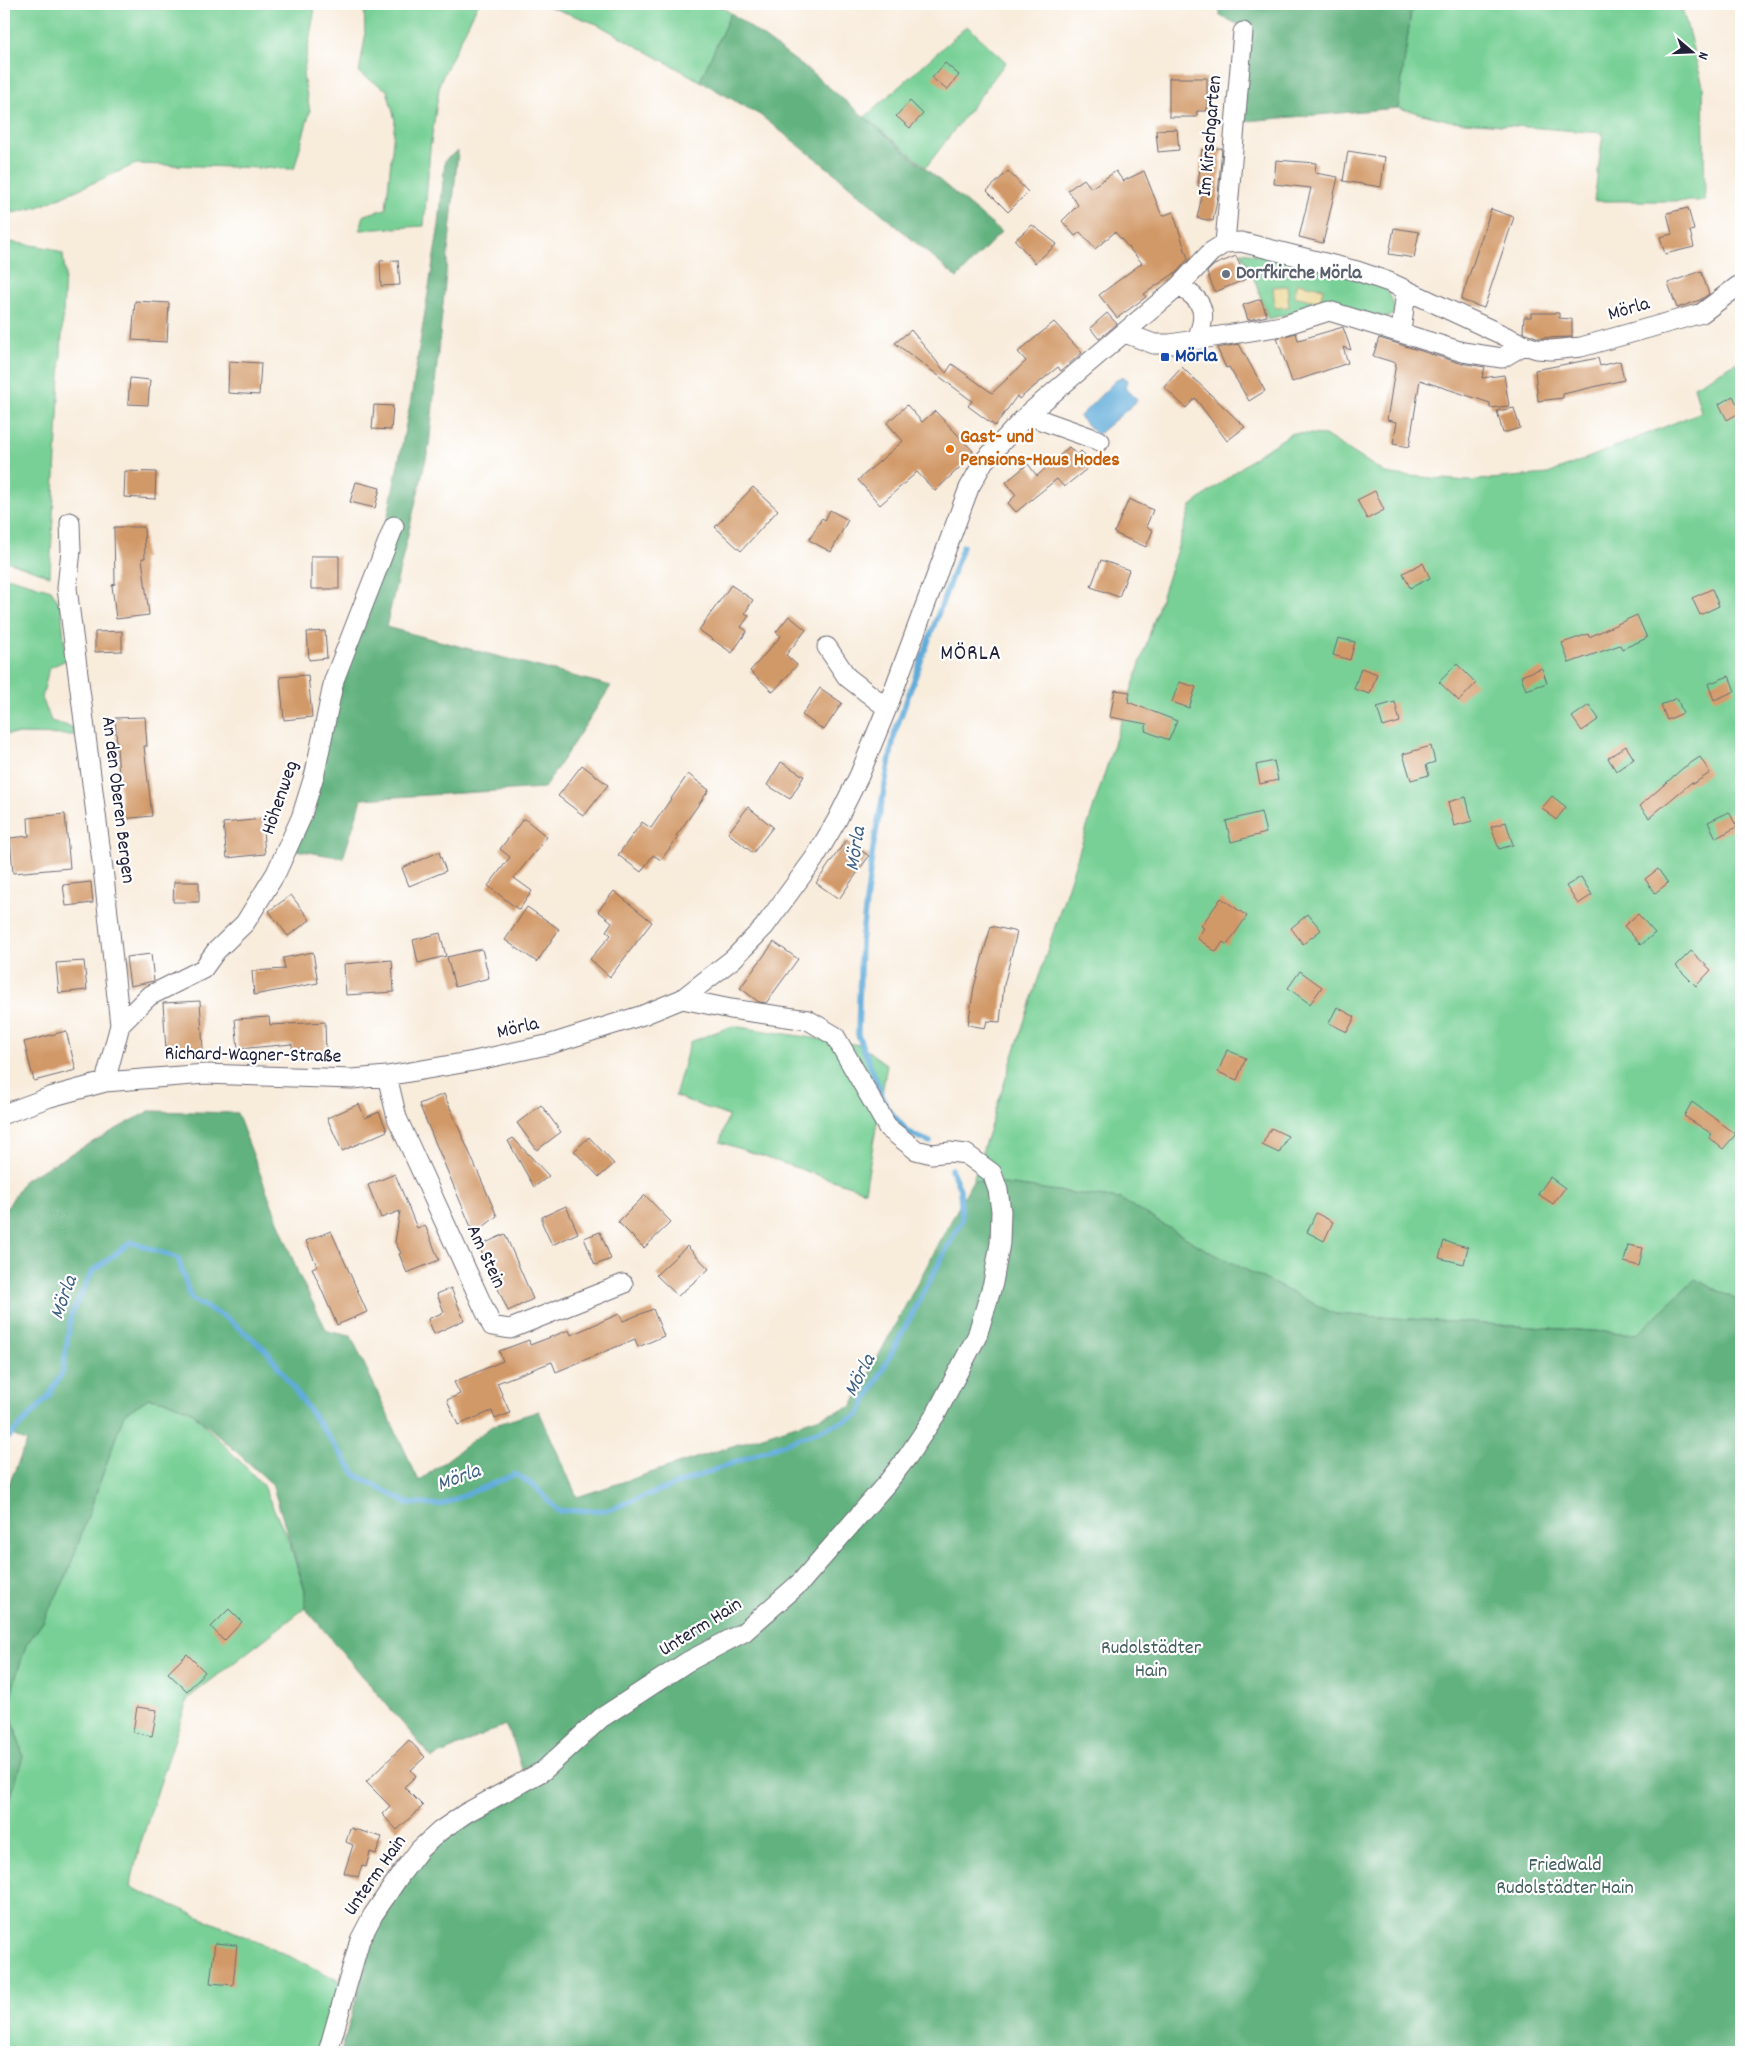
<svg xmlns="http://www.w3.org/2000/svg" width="1745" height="2056" font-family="Dekko,sans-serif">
	<rect width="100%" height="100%" fill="#fff"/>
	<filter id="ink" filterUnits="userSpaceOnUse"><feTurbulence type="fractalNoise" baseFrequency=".02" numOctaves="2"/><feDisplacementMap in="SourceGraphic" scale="10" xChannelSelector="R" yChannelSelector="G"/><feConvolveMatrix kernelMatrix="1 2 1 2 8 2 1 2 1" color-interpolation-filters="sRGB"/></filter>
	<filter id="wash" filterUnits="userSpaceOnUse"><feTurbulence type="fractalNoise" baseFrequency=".0096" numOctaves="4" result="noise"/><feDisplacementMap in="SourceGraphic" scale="20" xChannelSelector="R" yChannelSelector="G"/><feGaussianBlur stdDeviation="1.12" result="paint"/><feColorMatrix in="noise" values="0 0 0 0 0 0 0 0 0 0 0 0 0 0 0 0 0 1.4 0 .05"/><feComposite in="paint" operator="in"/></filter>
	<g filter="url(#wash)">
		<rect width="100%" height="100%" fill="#f8ecdb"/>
		<!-- green -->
		<path fill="#78d096" stroke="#4d7968" d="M8,4H324L315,8L303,75L310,111L294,169L136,164L38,207L4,215V9Z
			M364,4H478L440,82L430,149L424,226L360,230L364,215L386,209L395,120L387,90L359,73L365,38Z
			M542,4H716L731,13L700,81L597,24Z
			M1412,4H1681L1703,86L1705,201H1594L1603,133L1451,121L1398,108Z
			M967,26L1006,62L926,167L865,117Z
			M4,241L50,248L63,254L65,274L50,576L4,560Z
			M1241,252L1286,258L1384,287C1391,296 1396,304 1393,315L1385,317L1320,306L1268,319L1255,281Z
			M1741,360V1302L1695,1279L1638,1334L1334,1314L1208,1251L1120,1199L973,1180L1191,506L1256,456L1292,433L1325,435L1387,474L1467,481L1548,474L1701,412L1694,386Z
			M4,576L51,590L61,606L66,660L49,668L42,698L51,721L72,727L78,735L4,734Z
			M732,1026L860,1045L887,1065L865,1191L720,1142L728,1116L675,1096L690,1042Z
			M149,1398L166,1401L191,1411L262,1484L287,1537L305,1591V1608L188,1698L140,1845L130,1887L274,1949L341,1981L323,2052H4V1820L23,1756L11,1714L12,1690L26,1645L43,1622L67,1575L124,1414Z"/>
		<!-- forest -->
		<path fill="#62b27f" stroke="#426a5d" d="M1220,4H1412L1398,108L1235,122L1244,27L1220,16Z
			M731,13L812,73L1001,232L957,278L838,176L760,115L700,81Z
			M458,151L429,446L386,627L611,686L544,788L362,799L343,858L296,850L385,530L411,399L439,225L445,160Z
			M149,1111L237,1113L298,1273L327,1331L351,1336L419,1481L492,1426L539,1411L577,1497L851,1407L973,1180L1120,1199L1208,1251L1335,1314L1637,1334L1695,1279L1741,1302V2052H341L377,1926L423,1854L456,1826L527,1785L514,1743L505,1725L432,1758L305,1608V1590L272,1484L191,1411L166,1401L149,1398L124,1414L67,1575L43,1622L26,1645L12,1690L11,1714L23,1756L4,1820V1495L27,1442L4,1431V1213L24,1180Z"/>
		<!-- sand -->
		<path fill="#eeda9e" stroke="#887e6c" d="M1297,283L1323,288L1320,302L1294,296Z
			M1287,286L1289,307L1275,308L1273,287Z"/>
		<!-- water -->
		<path fill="#61acd9" stroke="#42678a" d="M1123,377L1128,380L1125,388L1137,399L1136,402L1097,435L1079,417L1115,381Z"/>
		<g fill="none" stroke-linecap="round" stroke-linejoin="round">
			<!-- stream -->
			<path stroke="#61acd9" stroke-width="5.5" d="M930,1142L909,1133L887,1108L858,1035L861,942L873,848L895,732L963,546
				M4,1442L48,1397L63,1371L71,1315L92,1272L131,1242L178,1258L191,1299L228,1319L266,1350L356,1475L407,1503L441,1505L516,1474L536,1487L558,1511L608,1510L858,1416L962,1220L960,1189L951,1169"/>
		</g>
		<g id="blocks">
			<!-- building -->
			<path fill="#d29967" d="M945,63L959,75L947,90L932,78Z
				M1169,78H1207V111H1197V117H1169Z
				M910,101L923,114L910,128L896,116Z
				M1177,129L1179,150L1158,152L1156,130Z
				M1222,148L1218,195L1213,221L1197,218L1204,187L1198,186L1202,149Z
				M1348,151L1385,157L1381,187L1343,181Z
				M1276,160L1316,163L1315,173L1338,177L1323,243L1299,237L1311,188L1274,184Z
				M1008,171L1028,192L1008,212L987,191Z
				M1116,171L1123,181L1144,171L1162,216L1173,212L1188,259L1178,271L1144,294L1146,297L1117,318L1099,295L1142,263L1115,232L1095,249L1080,232L1075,236L1062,221L1078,205L1068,190L1084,179L1091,188Z
				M1688,208L1694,230L1690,231L1694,247L1665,254L1660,237L1672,234L1667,213Z
				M1491,209L1514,217L1484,308L1461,300Z
				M1032,225L1057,244L1035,263L1015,240Z
				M1394,228L1419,232L1414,258L1389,254Z
				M1236,256L1246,279L1215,292L1207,272L1214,265Z
				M398,260L400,285L381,286L380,261Z
				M1701,271L1709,294L1700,300L1677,308L1668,283Z
				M1261,299L1267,316L1248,320L1243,305Z
				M135,301L169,303L167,342L132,340Z
				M1107,313L1117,324L1099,339L1090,328Z
				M1531,313H1559V318L1572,319V337L1539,338L1523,332L1524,317H1531Z
				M1054,322L1082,353L1061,371L1058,367L1019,399L1017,396L995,426L968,406L972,401L895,343L911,330L946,373L952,364L992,393L1026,361L1018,352Z
				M1343,327L1351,350L1343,347L1348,363L1292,382L1277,338L1296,333L1298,340L1302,339Z
				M1379,338L1460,363L1485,367L1482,378L1504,375L1509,406L1490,408V403L1420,380L1409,447L1393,444L1397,422L1387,420L1396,363L1373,356Z
				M1239,344L1265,391L1249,401L1229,367L1226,368L1217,348Z
				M1598,358L1600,366L1620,361L1624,380L1563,394V398L1538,401L1535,370Z
				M229,361L261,363L259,395L228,393Z
				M1182,367L1189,374L1245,427L1227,441L1195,398L1186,408L1164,387Z
				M130,378L150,380L148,405L128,404Z
				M1733,396L1741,412L1727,420L1719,404Z
				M374,405L393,406L391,430L372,429Z
				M907,405L922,422L935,411L975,453L935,491L917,472L880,505L858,480L903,441L887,423Z
				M1514,408L1520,428L1503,433L1497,411Z
				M1069,447L1077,455L1081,451L1093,464L1064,487L1057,479L1016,512L1008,503L1016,495L1006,482L1028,464L1037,476Z
				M125,471L156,472L155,499L124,497Z
				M356,482L380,488L375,508L350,502Z
				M753,487L778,510L741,551L715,527Z
				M1375,491L1384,510L1367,519L1357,500Z
				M1129,499L1153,510L1146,527L1153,530L1146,547L1114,533Z
				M830,510L848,520L831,552L809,540L822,518L825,520Z
				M114,527H144L145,558H142L149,615L116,619L112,585L115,584Z
				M311,556H339V589H311Z
				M1101,560L1129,570L1119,597L1091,587Z
				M1423,563L1430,578L1410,588L1403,573Z
				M731,585L753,600L745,613L749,616L741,627L747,631L732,653L699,630Z
				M1712,589L1719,606L1700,615L1692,598Z
				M1637,615L1647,638L1622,649L1620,645L1569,663L1562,643L1588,634L1589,637Z
				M789,616L806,630L786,655L797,665L773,692L750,671L781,636L776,632Z
				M122,631V651L95,652V632Z
				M325,631L327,658L309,660L307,632Z
				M1338,638L1355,642L1350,660L1333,655Z
				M1457,664L1476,683L1459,701L1439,682Z
				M1361,668L1377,674L1370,694L1354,689Z
				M1542,668L1547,683L1526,690L1521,676Z
				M308,675L312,717L284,720L280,677Z
				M1729,676L1735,691L1714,700L1708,684Z
				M1179,682L1196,687L1189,708L1172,702Z
				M820,688L842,703L824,730L802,715Z
				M1115,690L1130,692L1128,702L1177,721L1169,740L1145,731L1147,724L1110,717Z
				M1677,698L1683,713L1667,720L1661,705Z
				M1395,702L1400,722L1383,727L1377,707Z
				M1589,705L1599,719L1582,731L1572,717Z
				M145,717L147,746H144L152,816L122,819L115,718Z
				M1431,746L1435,762L1426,765L1429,775L1411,780L1403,754Z
				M1626,746L1634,759L1616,771L1608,758Z
				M1700,757L1710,773L1693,784L1692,782L1649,818L1640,806L1683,768Z
				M1274,761L1278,780L1260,784L1256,765Z
				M781,762L804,776L790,799L767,785Z
				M582,765L608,785L584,816L558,796Z
				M688,774L709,790L676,836L678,837L661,860L653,855L641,872L618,855L642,822L651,828Z
				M1552,796L1566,807L1556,820L1542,808Z
				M1466,797L1472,821L1454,826L1448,802Z
				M748,807L773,827L753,853L728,833Z
				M1261,812L1266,833L1231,842L1226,821Z
				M1729,812L1737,827L1716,838L1708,822Z
				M65,814L70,868L13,873L10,838L29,836L28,818Z
				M524,818L547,837L514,878L532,891L519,910L488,886L510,857L500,849Z
				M262,819L265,854L227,858L223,823Z
				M1506,822L1513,845L1499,849L1491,827Z
				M846,840L869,856L839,899L816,883Z
				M439,852L446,871L409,886L402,868Z
				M1658,869L1668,883L1655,893L1645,879Z
				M1581,877L1592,895L1578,904L1566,886Z
				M91,882L93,903L66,906L63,885Z
				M174,882H199V902H173Z
				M614,891L652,922L610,977L590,959L611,935L606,931L612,922L598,911Z
				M291,895L310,920L288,936L269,911Z
				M1221,898L1247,916L1227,945L1223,942L1216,952L1197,938L1204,928L1201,926Z
				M527,907L559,929L537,962L505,940Z
				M1308,914L1321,930L1303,944L1291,928Z
				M1638,914L1655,933L1641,945L1624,926Z
				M991,926L1017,932L1004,985L1000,1022L987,1021L985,1028L968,1025L974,987Z
				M440,933L446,956L418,963L413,940Z
				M774,942L798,959L766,1003L759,1002L740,988Z
				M482,949L489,978L455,987L447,957Z
				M1691,951L1711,970L1696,986L1676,966Z
				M313,952L318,983L254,995L252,971L285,969L283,958Z
				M151,954L154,981L130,986L126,957Z
				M392,960L394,992L346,995L344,964Z
				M84,961L87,990L59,993L56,963Z
				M1300,971L1322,987L1310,1004L1288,988Z
				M200,1001L203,1049L166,1051L163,1003Z
				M1337,1007L1355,1017L1347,1032L1329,1023Z
				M269,1017L270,1025L325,1022L326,1057L293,1058L292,1044L238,1049L235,1019Z
				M66,1031L76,1070L34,1081L24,1042Z
				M1227,1050L1246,1058L1237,1080L1218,1072Z
				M444,1094L497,1216L474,1234L419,1104Z
				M1692,1102L1736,1134L1723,1149L1709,1138L1712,1134L1684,1116Z
				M359,1104L365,1118L379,1112L387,1131L342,1151L327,1118Z
				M541,1105L561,1132L537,1150L517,1123Z
				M1271,1128L1288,1136L1279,1153L1262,1145Z
				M589,1137L614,1164L599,1177L574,1151Z
				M513,1138L549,1176L534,1187L508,1141Z
				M395,1174L417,1228L425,1225L439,1260L407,1273L399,1254L401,1253L395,1242L400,1211L381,1218L368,1185Z
				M1550,1177L1565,1188L1553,1204L1538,1194Z
				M645,1195L671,1222L644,1248L618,1222Z
				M566,1206L578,1233L552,1245L542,1223V1217Z
				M1316,1213L1333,1222L1324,1241L1307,1232Z
				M331,1231L367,1312L337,1325L312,1268L317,1266L306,1241Z
				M600,1232L611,1259L595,1265L584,1238Z
				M505,1234L533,1299L508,1311L479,1246Z
				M1444,1241L1468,1247L1464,1264L1439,1258Z
				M1628,1245L1643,1248L1639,1266L1624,1262Z
				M687,1246L709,1269L678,1296L656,1275Z
				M451,1288L464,1320L434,1334L428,1319L444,1312L437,1294Z
				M653,1309L664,1336L638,1347L635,1339L556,1372L552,1362L497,1383L510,1413L495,1419L492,1411L458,1425L447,1400L460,1394L454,1382L503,1361L499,1351L529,1340L530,1345L569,1330L571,1335L619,1314L623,1321Z
				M229,1609L242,1622L224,1641L211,1627Z
				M187,1654L205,1672L187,1691L168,1673Z
				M137,1707L157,1710L152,1736L133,1732Z
				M409,1740L425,1757L411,1770L416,1776L404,1787L423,1806L397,1830L382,1814L390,1806L366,1782Z
				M350,1828L382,1837L376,1854L370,1852L366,1867L362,1866L358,1877L344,1873L353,1845L346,1842Z
				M215,1943L237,1945L233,1985L210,1983Z"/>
		</g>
	</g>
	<g filter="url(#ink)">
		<use href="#blocks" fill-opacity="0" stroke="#6d6973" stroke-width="1"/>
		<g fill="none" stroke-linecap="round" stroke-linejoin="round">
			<!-- street casing -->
			<g stroke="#6d6973" stroke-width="21">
				<path id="street" d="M1225,243L1243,32
					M1179,286C1202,299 1209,312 1197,338
					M1401,332L1406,291
					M1125,333L1154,344H1170L1282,326L1329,311L1463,352L1502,358L1524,345
					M1027,415L1100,441
					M70,522L71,550L67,588L104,877L120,1025L105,1082
					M827,647L847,677L887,708
					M120,1025L149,996L203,969L216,951L245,923L276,873L301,818L315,773L334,680L394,526
					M387,1076L397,1118L492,1326L510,1329L623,1284
					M4,1114L50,1097L105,1082L205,1074L352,1079L387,1076L474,1061L551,1044L643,1015L682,999L733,959L764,927L814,859L837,820L859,776L887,708L969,488L984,461L1027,415L1179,286L1211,252L1225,243L1241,242L1357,271L1389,282L1524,345L1537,349L1551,350L1581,347L1702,313L1738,286
					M328,2052L360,1940L373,1915L401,1874L420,1849L440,1831L466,1813L543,1771L601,1718L687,1662L744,1632L801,1582L887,1483L908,1456L936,1414L977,1336L993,1283L1000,1243L1001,1211L998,1190L992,1173L966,1154L950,1152L932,1154L916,1150L888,1128L835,1036L808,1020L731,1009L682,999"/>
			</g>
			<!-- street -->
			<use href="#street" stroke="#fff" stroke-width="19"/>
		</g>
	</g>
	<!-- markers -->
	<circle fill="#6b7280" stroke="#fff" stroke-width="2" cx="1226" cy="274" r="5"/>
	<rect fill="#1a4fb4" stroke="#fff" stroke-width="2" x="1160" y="352" width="10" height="10" rx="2.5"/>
	<circle fill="#e8710a" stroke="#fff" stroke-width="2" cx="950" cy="449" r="5"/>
	<g text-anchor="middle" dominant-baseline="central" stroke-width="4.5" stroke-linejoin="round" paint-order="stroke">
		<!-- street labels -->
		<g font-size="20" fill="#22223b" stroke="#fff">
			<text transform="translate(1211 136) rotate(-85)">Im Kirschgarten</text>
			<text transform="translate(1629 310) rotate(-16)">Mörla</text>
			<text transform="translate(281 798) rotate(-71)">Höhenweg</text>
			<text transform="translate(117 800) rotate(83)">An den Oberen Bergen</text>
			<text transform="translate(518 1029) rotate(-13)">Mörla</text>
			<text transform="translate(253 1056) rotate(1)">Richard-Wagner-Straße</text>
			<text transform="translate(485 1257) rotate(65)">Am Stein</text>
			<text transform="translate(701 1628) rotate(-32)">Unterm Hain</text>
			<text transform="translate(376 1876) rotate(-55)">Unterm Hain</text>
		</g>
		<!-- worship labels -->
		<g font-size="20" font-weight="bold" fill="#5b616d" stroke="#fff" text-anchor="start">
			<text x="1236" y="274">Dorfkirche Mörla</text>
		</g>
		<!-- transit labels -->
		<g font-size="20" font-weight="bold" fill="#164399" stroke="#fff" text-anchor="start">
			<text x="1175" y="357">Mörla</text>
		</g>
		<!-- food labels -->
		<g font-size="20" font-weight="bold" fill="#c56008" stroke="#fff" text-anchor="start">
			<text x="960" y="438">Gast- und<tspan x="960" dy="23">Pensions-Haus Hodes</tspan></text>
		</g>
		<!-- park labels -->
		<g font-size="20" fill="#405f5b" stroke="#fff">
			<text x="1151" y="1649">Rudolstädter<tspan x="1151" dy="23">Hain</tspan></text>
			<text x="1565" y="1866">FriedWald<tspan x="1565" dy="23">Rudolstädter Hain</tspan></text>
		</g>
		<!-- water labels -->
		<g font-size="21" font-style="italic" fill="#3e6082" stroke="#fff">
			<text transform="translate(857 849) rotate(-81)">Mörla</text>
			<text transform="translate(65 1298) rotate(-70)">Mörla</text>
			<text transform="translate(861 1376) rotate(-62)">Mörla</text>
			<text transform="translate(459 1479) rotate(-20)">Mörla</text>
		</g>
		<!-- quarter labels -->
		<g font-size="22" letter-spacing="1" fill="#22223b" stroke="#fff">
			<text x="971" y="654">MÖRLA</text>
		</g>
	</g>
	<!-- margin -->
	<rect width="1745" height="2056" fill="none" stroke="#fff" stroke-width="20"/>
	<!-- north arrow -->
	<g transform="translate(1692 52) rotate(109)" stroke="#ffffff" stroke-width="4" paint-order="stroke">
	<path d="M0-4L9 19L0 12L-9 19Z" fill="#22223b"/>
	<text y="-8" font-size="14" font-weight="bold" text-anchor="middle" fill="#22223b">N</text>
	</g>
</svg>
